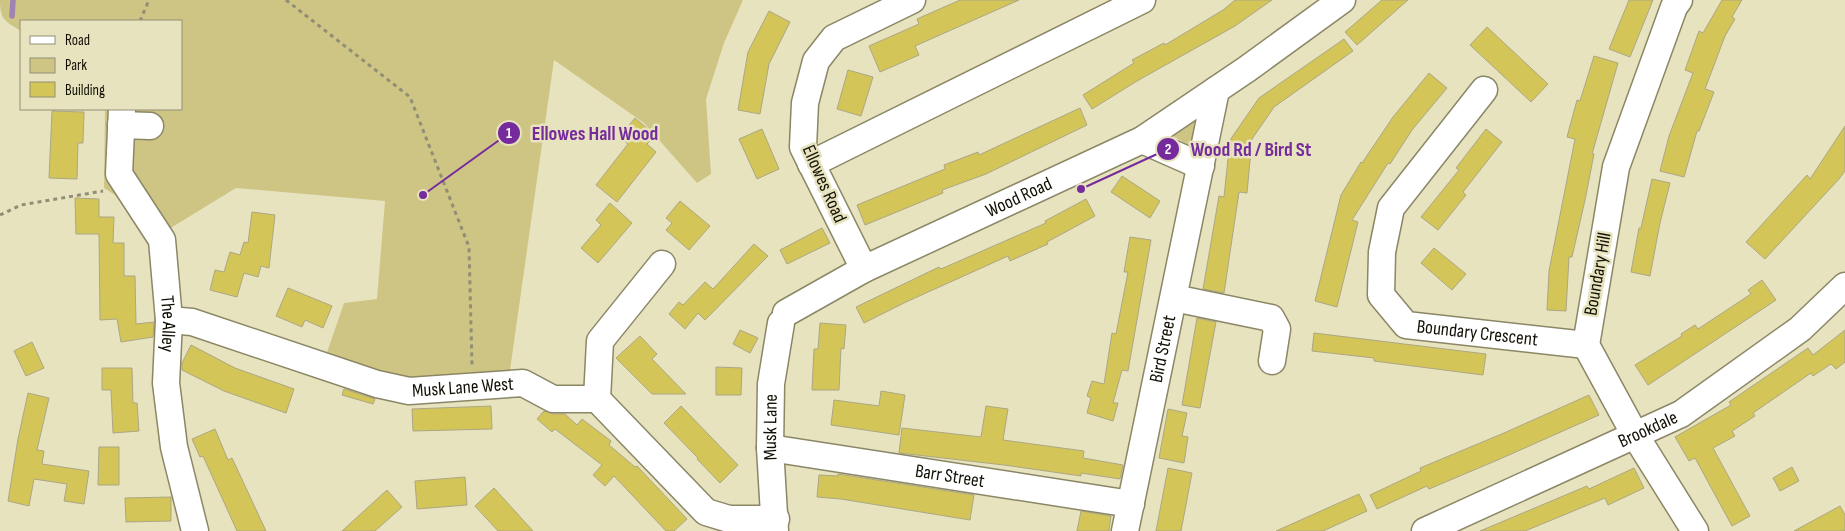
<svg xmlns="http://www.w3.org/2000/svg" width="1845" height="531" font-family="'Sofia Sans Condensed',sans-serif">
	<rect width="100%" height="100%" fill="#e7e3bf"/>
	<!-- green -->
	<path fill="#cec585" d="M0,0H743L724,43L706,99L711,174L697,183L644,123L554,60L510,370L405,386L323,364L344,303L377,299L385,201L236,188L169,229L104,188L105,109H181V21H21V31C5,21 0,20 0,0Z
		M1196,115L1193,148L1168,133Z"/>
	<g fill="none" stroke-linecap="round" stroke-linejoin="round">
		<!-- stream -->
		<path stroke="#9f83b0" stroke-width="5.5" d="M12,16L13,0"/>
	</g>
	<!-- building -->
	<path fill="#d4c559" stroke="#aba785" d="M960,0H1019L915,46L919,55L880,72L869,46L919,24L917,19Z
		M1235,0H1272L1235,26L1137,81L1092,109L1083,95L1134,63L1132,60L1164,43L1165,45L1223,10Z
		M1382,0H1408L1357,45L1345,32Z
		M1629,0H1653L1630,57L1609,49Z
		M1722,0H1742L1732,17L1735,19L1725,36L1705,89L1714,92L1699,131H1697L1684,177L1660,171L1669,136L1693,73L1685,70L1699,31L1703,33Z
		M769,11L790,22L769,64L760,114L738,110L748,52Z
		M1487,27L1548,84L1531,102L1470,45Z
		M1344,39L1353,51L1274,107L1252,139L1247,193L1239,192L1224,293L1203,289L1219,196L1224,197L1230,140L1259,98Z
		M1594,56L1618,63L1592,154H1594L1585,200L1572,257H1569L1566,311L1547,310L1549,271L1575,139L1567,137L1577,100L1580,101Z
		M848,70L873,77L861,116L837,109Z
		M1429,73L1447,88L1412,130L1390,164L1388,163L1352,220L1358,222L1337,307L1315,301L1341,195L1361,162L1362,163L1393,117Z
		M1080,108L1087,125L986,174L942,190L943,193L865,225L857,205L945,169L944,165L978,152L979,155Z
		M52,111L84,112L83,143H78L77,179L49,178Z
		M635,118L655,135L647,144L656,152L617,202L596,185L628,144L619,137Z
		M1845,126V171L1839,179L1765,259L1746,242L1807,175L1810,179Z
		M762,129L779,169L757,179L739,139Z
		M1486,129L1502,142L1463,192L1466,195L1438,230L1421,217L1459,170L1456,168Z
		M1122,176L1160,201L1150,218L1111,192Z
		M1652,179L1670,183L1660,223L1650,276L1631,272L1639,228H1641Z
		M75,198L99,199V217H114L113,243H124V276H135L136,324L154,322L153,337L121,342L117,319L100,320L99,234H76Z
		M1086,199L1095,216L1047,242L1048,244L1010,261L1008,256L906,302L864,323L856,307L939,267L941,269L1046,223L1045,221Z
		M680,201L710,226L689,250L666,230L672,223L666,218Z
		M610,203L632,223L598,263L581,248L601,225L596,220Z
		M252,212L275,215L269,268L261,266L258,277L244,273L237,297L210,290L215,270L224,272L230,252L240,255L244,242L248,243Z
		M822,228L830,243L787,264L780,250Z
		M1130,237L1151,240L1128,371L1122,370L1113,403H1118L1113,421L1087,413L1091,398L1087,396L1092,381L1104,384L1112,333L1116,334L1128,272H1124Z
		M754,244L768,256L705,320L698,313L685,329L669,314L679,302L683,305L705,282L713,289Z
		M1434,248L1466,274L1452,290L1421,263Z
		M1762,280L1776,300L1648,385L1635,365L1682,336L1681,334L1695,325L1698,329L1751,294L1748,290Z
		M288,288L332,306L323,328L305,320L302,327L276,316Z
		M1197,318L1216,322L1200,408L1182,405Z
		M820,323L846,325L844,349L841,348L839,390H812L814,349H818Z
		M740,330L758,338L750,353L733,344Z
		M1845,330V362L1836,369L1831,364L1813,376L1811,373L1753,413L1755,416L1732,431L1735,436L1713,448L1750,516L1732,526L1695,458L1689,461L1675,437L1731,405L1729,402L1808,348L1813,355Z
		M1314,333L1486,354L1483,375L1374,361V358L1312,351Z
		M640,336L657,354L652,359L686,394H652L616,358Z
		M32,342L44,368L26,376L14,351Z
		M191,345L235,368L294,389L286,413L224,391L182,370V363Z
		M716,367L742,368L741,395H716Z
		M102,368H132L133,403H137L139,431L113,433L111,390H102Z
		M344,389L375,399L373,404L342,395Z
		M881,391L905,395L899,435L831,425L834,400L879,406Z
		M28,393L49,398L37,450L44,451L42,464L89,471L84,504L64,501L67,484L34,479L29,506L8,501L18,439Z
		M1589,395L1599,415L1500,459L1429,489L1427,486L1377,509L1370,495L1421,471L1420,468L1504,433Z
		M491,406L492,429L413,431L412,409Z
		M681,406L738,465L720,483L697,459L698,458L664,423Z
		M986,406L1008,409L1003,440L1084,451L1083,458L1123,465L1120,479L1081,473V476L1004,465L899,453L902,428L981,437Z
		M1168,409L1187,413L1182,436L1188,437L1184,463L1159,458Z
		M544,411L553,414H565L577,425L582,419L611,441L609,445L635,467L637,466L687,519L674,531H666L614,476L605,486L593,475L602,465L555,429L552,432L537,419Z
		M215,429L228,460L232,458L266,531H237L203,456L200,457L192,439Z
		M99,447H119V485H98Z
		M1792,467L1799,481L1780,491L1773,478Z
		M1168,468L1192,473L1181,531H1156Z
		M1634,468L1644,488L1608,505L1605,498L1525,531H1480L1587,486L1589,489Z
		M838,474L974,495L970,520L841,499L817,497L819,475L838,476Z
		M465,477L467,505L417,509L415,481Z
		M494,488L533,531H498L475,506Z
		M387,490L402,507L375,531H342Z
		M1359,494L1367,511L1323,531H1276Z
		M171,497V521L126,522L125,498Z
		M1840,506L1845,515V531H1794Z
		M1081,511L1111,516L1109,531H1077Z"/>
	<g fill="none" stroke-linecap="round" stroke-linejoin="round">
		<!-- minor casing -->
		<g stroke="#8b8766" stroke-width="29">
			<g id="minor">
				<path d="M1679,0L1674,7L1616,167L1586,345L1635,435L1695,531"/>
				<path id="s1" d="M1484,90L1391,208L1382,252L1381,295L1406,325L1586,345"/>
				<path id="s2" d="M122,109L119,174L162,240L169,320L166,383L174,447L195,531"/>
				<path d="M121,125L150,126"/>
				<path d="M1142,140L1201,166"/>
				<path d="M811,164L1142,0"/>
				<path d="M864,269L803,147L805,103L816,61L834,38L912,0"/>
				<path d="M1174,298L1271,318L1277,329L1272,361"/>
				<path id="s3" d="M786,313L864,269L1142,140L1247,69L1342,0"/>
				<path id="s4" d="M169,320L192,322L377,384L409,391L523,383L553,399H597L706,512L729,519H776"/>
				<path d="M597,399L600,341L662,264"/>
				<path id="s5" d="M770,448L1131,504"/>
				<path id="s6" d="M775,531L770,448L771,384L781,323"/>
				<path id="s7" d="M1125,531L1216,90"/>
				<path id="s8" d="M1425,531L1681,414L1800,329L1845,286"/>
			</g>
		</g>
		<!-- path -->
		<path stroke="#928e74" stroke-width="3" stroke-dasharray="4 4" stroke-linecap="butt" d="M286,0L410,97L469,247L472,366
			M140,21L149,0
			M0,215L21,205L103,191"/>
		<!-- minor -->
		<use href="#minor" stroke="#fff" stroke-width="26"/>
	</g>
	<g text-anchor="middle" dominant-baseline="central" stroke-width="5" stroke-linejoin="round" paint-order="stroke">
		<!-- street labels -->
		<g font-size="19" fill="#121005" stroke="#e7e3bf">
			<text transform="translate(824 184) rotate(66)">Ellowes Road</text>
			<text stroke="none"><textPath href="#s3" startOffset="260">Wood Road</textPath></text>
			<text transform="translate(1598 274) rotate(-80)">Boundary Hill</text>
			<text stroke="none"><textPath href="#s2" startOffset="228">The Alley</textPath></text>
			<text stroke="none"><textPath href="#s1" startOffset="349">Boundary Crescent</textPath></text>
			<text stroke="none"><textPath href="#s7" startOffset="186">Bird Street</textPath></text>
			<text stroke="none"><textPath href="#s4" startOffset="305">Musk Lane West</textPath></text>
			<text stroke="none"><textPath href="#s6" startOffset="104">Musk Lane</textPath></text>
			<text stroke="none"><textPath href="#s8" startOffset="245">Brookdale</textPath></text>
			<text stroke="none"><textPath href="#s5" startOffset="182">Barr Street</textPath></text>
		</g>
	</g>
	<!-- callouts -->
	<path fill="none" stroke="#762b9d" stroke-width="2" d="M423 195L509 133M1081 189L1168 149"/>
	<g fill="#762b9d" stroke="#e7e3bf" stroke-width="2">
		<circle cx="423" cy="195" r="5"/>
		<circle cx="1081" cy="189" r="5"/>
		<circle cx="509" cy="133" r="12"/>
		<circle cx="1168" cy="149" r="12"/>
	</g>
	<g font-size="15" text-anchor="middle" font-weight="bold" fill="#fff">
		<text x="509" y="138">1</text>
		<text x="1168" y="154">2</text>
	</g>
	<g font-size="20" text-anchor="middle" font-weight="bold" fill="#762b9d" stroke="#e7e3bf" stroke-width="5" stroke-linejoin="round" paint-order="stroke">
		<text x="595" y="140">Ellowes Hall Wood</text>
		<text x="1251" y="156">Wood Rd / Bird St</text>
	</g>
	<!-- legend -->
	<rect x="20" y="20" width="162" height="90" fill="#e7e3bf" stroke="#928f75"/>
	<rect x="30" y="36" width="25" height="8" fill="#ffffff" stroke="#928f75"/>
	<text x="65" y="45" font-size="15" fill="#121005">Road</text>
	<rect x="30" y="58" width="25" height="15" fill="#cec585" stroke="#928f75"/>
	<text x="65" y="70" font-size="15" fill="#121005">Park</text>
	<rect x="30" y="82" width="25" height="15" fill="#d4c559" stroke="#928f75"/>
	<text x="65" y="95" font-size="15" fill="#121005">Building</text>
</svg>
